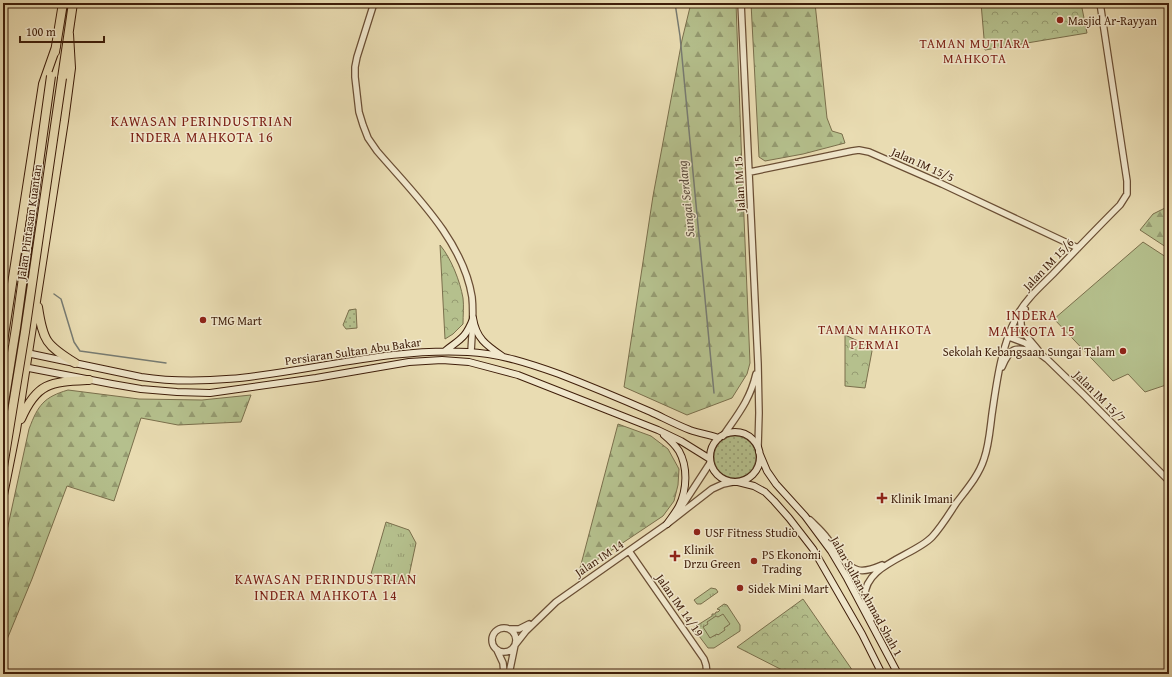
<svg xmlns="http://www.w3.org/2000/svg" width="1172" height="677" font-family="'Gentium Book Plus',serif">
	<defs>
		<pattern id="grass-tufts" width="24" height="20" patternUnits="userSpaceOnUse"><rect width="24" height="20" fill="#b5c08d"/><path d="M3 7l-1-3M5 7V3M7 7l1-3M15 17l-1-3M17 17v-4M19 17l1-3" fill="none" stroke="#959b71"/></pattern>
		<pattern id="forest-firs" width="22" height="20" patternUnits="userSpaceOnUse"><rect width="22" height="20" fill="#b5c08d"/><path d="M5 1l3.5 6h-7zM16 11l3.5 6h-7z" fill="#959b71"/></pattern>
		<pattern id="park-crowns" width="20" height="18" patternUnits="userSpaceOnUse"><rect width="20" height="18" fill="#b5c08d"/><path d="M2 6a3 3 0 1 1 6 0M12 15a3 3 0 1 1 6 0" fill="none" stroke="#959b71"/></pattern>
		<pattern id="garden-dots" width="8" height="8" patternUnits="userSpaceOnUse"><rect width="8" height="8" fill="#b5c08d"/><path d="M2 2h.1M6 6h.1" fill="none" stroke="#959b71" stroke-width="1.8" stroke-linecap="round"/></pattern>
	</defs>
	<rect width="100%" height="100%" fill="#e9dcb2"/>
	<filter id="stains"><feTurbulence type="fractalNoise" baseFrequency=".005" numOctaves="4"/><feColorMatrix values="0 0 0 0 .2 0 0 0 0 .09 0 0 0 0 .02 0 0 0 .5 -.17"/></filter>
	<radialGradient id="worn" r=".72"><stop offset=".6" stop-color="#630" stop-opacity="0"/><stop offset="1" stop-color="#630" stop-opacity=".3"/></radialGradient>
	<!-- grass -->
	<path fill="url(#grass-tufts)" stroke="#7a6f4c" d="M386,522L409,530L416,543L407,585L371,574Z
		M711,588L716,589L718,592L701,604H697L694,600Z
		M724,604L727,605L740,625V631L714,648H708L693,628L712,616V614H715L716,612H718L720,610L717,609Z"/>
	<!-- forest -->
	<path fill="url(#forest-firs)" stroke="#7a6f4c" d="M691,3H736L742,169L750,363L747,374L732,398L687,415L624,387L653,196L682,40Z
		M751,3H815L827,118L832,131L842,134L845,143L803,154L765,161L759,157Z
		M1169,206V249L1140,230L1153,214Z
		M68,390L139,399L202,400L251,395L241,422L178,425L141,418L114,501L67,486L32,579L3,649V549L29,429C38,405 44,397 68,390Z
		M618,424L651,436L668,449L679,469L678,485L674,501L663,516L579,572Z"/>
	<!-- park -->
	<path fill="url(#park-crowns)" stroke="#7a6f4c" d="M981,3H1081L1087,33L985,50Z
		M440,245C451,258 460,281 463,298C464,306 463,315 463,324L453,334L445,339Z
		M845,335L869,346L872,351L865,388L845,386Z
		M803,599L855,674H790L737,647Z"/>
	<!-- garden -->
	<path fill="url(#garden-dots)" stroke="#7a6f4c" d="M356,309L357,328L346,329L343,325L349,310Z
		M714 457a21 21 0 1 1 42 0a21 21 0 1 1-42 0Z"/>
	<!-- pitch -->
	<path fill="#b5c08d" stroke="#7a6f4c" d="M1143,242L1169,259V384L1145,392L1128,374L1113,381L1054,319Z
		M723,614L730,624L724,628L725,630L718,635L717,634L710,638L703,627L708,624L707,622L716,616L718,617Z"/>
	<g fill="none" stroke-linecap="round" stroke-linejoin="round">
		<!-- stream -->
		<path stroke="#777b72" stroke-width="1.5" d="M675,3L680,36L714,393
			M54,294L61,299L74,342L80,351L166,363"/>
		<!-- tertiary casing -->
		<g stroke="#6a4e34" stroke-width="8">
			<path id="tertiary" d="M374,3L357,57L355,67V77L359,112L363,125L368,138L377,151C413,193 463,240 472,297C474,315 472,333 471,352
				M741,3L758,364L759,413L758,447
				M750,172L852,151L859,150L869,152L942,184L1078,248
				M1025,309C1014,327 1027,336 1038,350
				M1009,337L1025,343L1047,359L1084,395L1169,481
				M1002,367C1010,348 1014,346 1035,352
				M723,436C738,414 750,400 756,374
				M680,509L710,463
				M810,520C816,526 822,531 827,538C836,549 843,566 858,570C866,572 875,568 882,565
				M629,551L704,659L706,665L707,674
				M871,619C869,612 865,605 865,599C862,565 914,556 932,537C942,526 949,514 957,502C967,489 979,475 984,459C989,445 990,429 992,414C997,380 1001,347 1017,316C1025,300 1040,287 1053,274C1075,251 1097,228 1120,205L1127,194V181L1100,3
				M492 640a12 12 0 1 1 24 0a12 12 0 1 1-24 0Z
				M509,629H519L529,624
				M497,650L503,663L504,674
				M509,674L515,645L526,631L556,602L667,524L712,489L723,484L733,482"/>
		</g>
		<!-- secondary casing -->
		<g stroke="#3f1e0a" stroke-width="8">
			<path id="secondary" d="M473,318C476,338 486,345 502,356
				M3,348L141,377C251,394 358,346 468,352C498,353 531,364 559,374C590,386 621,399 651,412C664,418 677,425 690,430C699,433 709,435 719,438
				M445,351C460,339 465,339 473,319
				M3,363L112,384L141,389L177,392L210,393L316,378L409,362L442,360L469,362L518,375L658,430L681,441L710,459
				M710 457a25 25 0 1 1 50 0a25 25 0 1 1-50 0Z
				M664,435C670,440 675,445 679,451C688,467 687,490 679,506C676,512 671,518 667,524
				M759,452L767,471L776,484L805,516L831,551L847,578L898,674
				M738,482L754,486L765,492L774,501L789,518L813,549L862,634L882,674"/>
		</g>
		<!-- trunk casing -->
		<g stroke="#3f1e0a" stroke-width="10">
			<path id="trunk" d="M55,52L63,3
				M62,78L73,3
				M38,307C43,341 46,345 75,363
				M3,342L43,84L56,47
				M21,419C37,382 51,382 89,380
				M3,495L16,430L64,121L71,68L69,34"/>
		</g>
		<!-- tertiary -->
		<use href="#tertiary" stroke="#f1e8cd" stroke-width="5.5"/>
		<!-- secondary -->
		<use href="#secondary" stroke="#f1e8cd" stroke-width="6"/>
		<!-- trunk -->
		<use href="#trunk" stroke="#e9dcb2" stroke-width="8"/>
		<!-- trunk-bridge casing -->
		<g stroke="#3f1e0a" stroke-width="10" stroke-linecap="butt">
			<path id="trunk-bridge" d="M3,409L16,328L51,76
				M3,467L25,332L62,78"/>
		</g>
		<!-- trunk-bridge -->
		<use href="#trunk-bridge" stroke="#e9dcb2" stroke-width="8"/>
	</g>
	<!-- markers -->
	<g fill="#8f2418" stroke="#f1e8cd" stroke-width="1.5">
		<circle cx="1060" cy="20" r="4"/>
		<circle cx="203" cy="320" r="4"/>
		<circle cx="1123" cy="351" r="4"/>
		<path d="M880 492h4v4h4v4h-4v4h-4v-4h-4v-4h4z"/>
		<circle cx="697" cy="532" r="4"/>
		<path d="M673 550h4v4h4v4h-4v4h-4v-4h-4v-4h4z"/>
		<circle cx="754" cy="561" r="4"/>
		<circle cx="740" cy="588" r="4"/>
	</g>
	<g text-anchor="middle" dominant-baseline="central" stroke-width="3" stroke-linejoin="round" paint-order="stroke">
		<!-- poi labels -->
		<g font-size="12" fill="#3f1e0a" stroke="#f1e8cd" text-anchor="start">
			<text x="1068" y="20">Masjid Ar-Rayyan</text>
			<text x="211" y="320">TMG Mart</text>
			<text x="1115" y="351" text-anchor="end">Sekolah Kebangsaan Sungai Talam</text>
			<text x="891" y="498">Klinik Imani</text>
			<text x="705" y="532">USF Fitness Studio</text>
			<text x="684" y="549">Klinik<tspan x="684" dy="14">Drzu Green</tspan></text>
			<text x="762" y="554">PS Ekonomi<tspan x="762" dy="14">Trading</tspan></text>
			<text x="748" y="588">Sidek Mini Mart</text>
		</g>
		<!-- street labels -->
		<g font-size="12" fill="#3f1e0a" stroke="#f1e8cd">
			<text transform="translate(923 164) rotate(24)">Jalan IM 15/5</text>
			<text transform="translate(739 184) rotate(-93)">Jalan IM 15</text>
			<text transform="translate(29 222) rotate(-82)">Jalan Pintasan Kuantan</text>
			<text transform="translate(1048 264) rotate(-46)">Jalan IM 15/6</text>
			<text transform="translate(353 351) rotate(-8)">Persiaran Sultan Abu Bakar</text>
			<text transform="translate(1100 396) rotate(45)">Jalan IM 15/7</text>
			<text transform="translate(599 558) rotate(-34)">Jalan IM 14</text>
			<text transform="translate(867 596) rotate(61)">Jalan Sultan Ahmad Shah 1</text>
			<text transform="translate(680 605) rotate(55)">Jalan IM 14/19</text>
		</g>
		<!-- neighbourhood labels -->
		<g font-size="13" letter-spacing="1" fill="#7a1f14" stroke="#f1e8cd">
			<text x="975" y="43">TAMAN MUTIARA<tspan x="975" dy="15">MAHKOTA</tspan></text>
			<text x="875" y="329">TAMAN MAHKOTA<tspan x="875" dy="15">PERMAI</tspan></text>
		</g>
		<!-- water labels -->
		<g font-size="13" font-style="italic" fill="#5b4c3e" stroke="#f1e8cd">
			<text transform="translate(686 199) rotate(-96)">Sungai Serdang</text>
		</g>
		<!-- quarter labels -->
		<g font-size="14" letter-spacing="1" fill="#7a1f14" stroke="#f1e8cd">
			<text x="202" y="121">KAWASAN PERINDUSTRIAN<tspan x="202" dy="16">INDERA MAHKOTA 16</tspan></text>
			<text x="1032" y="315">INDERA<tspan x="1032" dy="16">MAHKOTA 15</tspan></text>
			<text x="326" y="579">KAWASAN PERINDUSTRIAN<tspan x="326" dy="16">INDERA MAHKOTA 14</tspan></text>
		</g>
	</g>
	<!-- margin -->
	<rect width="1172" height="677" fill="none" stroke="#e9dcb2" stroke-width="16"/>
	<rect x="4" y="4" width="1164" height="669" fill="none" stroke="#3f1e0a" stroke-width="2"/>
	<rect x="8" y="8" width="1156" height="661" fill="none" stroke="#3f1e0a"/>
	<!-- scale -->
	<path d="M20 36v6h84v-6" fill="none" stroke="#3f1e0a" stroke-width="2"/>
	<text x="26" y="36" font-size="12" fill="#3f1e0a" stroke="#f1e8cd" stroke-width="3" paint-order="stroke">100 m</text>
	<rect width="100%" height="100%" filter="url(#stains)"/>
	<rect width="100%" height="100%" fill="url(#worn)"/>
</svg>
